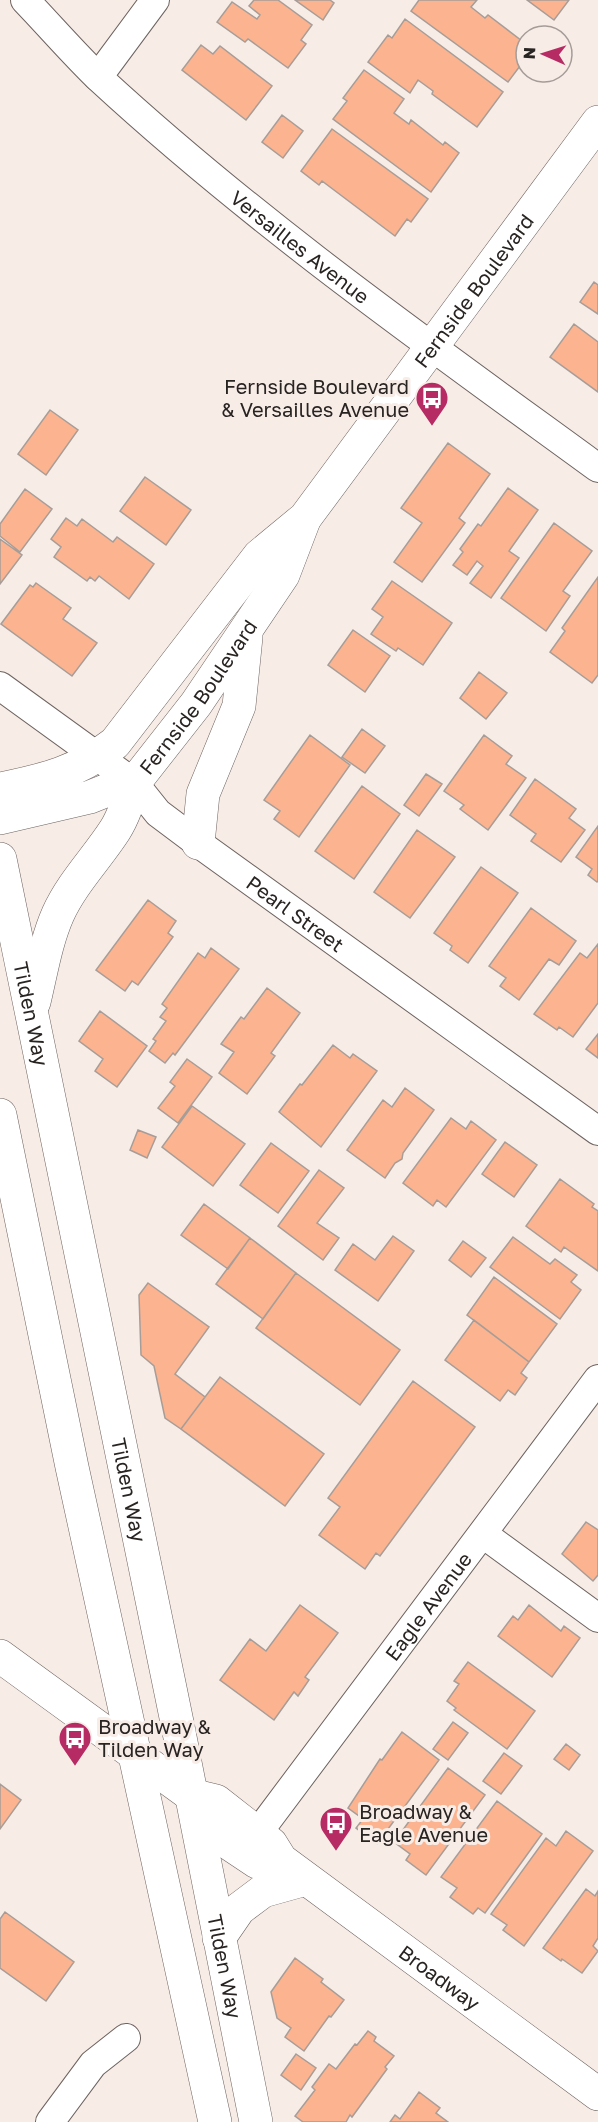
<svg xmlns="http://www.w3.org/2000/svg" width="598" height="2122" font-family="'Golos Text',sans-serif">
	<rect width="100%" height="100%" fill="#f8ece7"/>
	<!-- building -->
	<path fill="#fcb38f" stroke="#a79d98" stroke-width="1.5" d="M254,0H278L312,25L301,40L306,44L288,68L248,39L245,42L217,22L232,2L257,19L260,15L249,6Z
		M295,0H330L334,3L323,20Z
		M419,0H477L471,7L485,18L488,15L526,44V58L508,82L411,11Z
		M527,0H569L554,20Z
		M405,19L503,92L477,127L432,94L433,91L418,80L410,93L368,62L388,35L392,38Z
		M201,45L213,54L220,46L272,86L246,120L182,70Z
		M364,70L404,99L394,113L409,124L411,120L443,145L445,142L459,153L431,192L333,119L347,101L343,98Z
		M282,115L303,131L283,158L262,142Z
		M332,129L428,199L411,222L407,219L395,236L322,181L319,185L301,171Z
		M594,282L598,285V314L580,302Z
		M574,324L598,342V392L550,357Z
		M50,410L78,430L46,475L18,454Z
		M448,443L490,474L459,518L465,523L422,582L394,562L422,523L401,508Z
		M145,477L191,510L166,545L120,511Z
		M508,488L538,510L509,551L519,558L491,598L470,583L483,566L477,561L467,575L453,565L463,552L460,549L478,524L481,526Z
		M25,489L52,509L20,552L0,536V524Z
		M66,518L77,526L82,519L113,542L117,537L154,564L129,599L99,576L95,581L90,577L87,581L54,557L61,547L51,539Z
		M554,523L592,551L563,591L570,596L546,631L501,598Z
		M0,539L22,555L0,584Z
		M598,577V675L592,683L550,652L565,631L562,628Z
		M392,581L452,623L423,665L398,648L396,651L371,634L383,617L372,609Z
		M36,583L71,608L63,619L97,643L72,676L1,624L30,585L33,587Z
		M353,630L390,656L365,692L328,665Z
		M479,672L507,693L486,719L460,698Z
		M362,729L385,746L365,773L342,757Z
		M310,735L350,765L299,837L274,819L280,811L264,800Z
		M484,735L512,756L506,764L526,778L488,830L460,809L464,805L444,791Z
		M426,774L442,784L419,816L404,805Z
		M535,779L576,809L569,818L585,830L561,862L531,841L536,834L510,815Z
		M362,786L400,814L354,879L315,851Z
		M598,826V881L597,882L588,875L592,869L576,857Z
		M417,830L455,857L410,918L374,892Z
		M481,867L518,893L468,963L450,950L452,946L434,933Z
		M148,900L176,921L168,933L173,937L138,985L132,981L125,991L96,970Z
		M531,908L576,941L559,965L549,959L519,1000L500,986L506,978L489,966Z
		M598,944V1003L573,1037L559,1027L557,1030L534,1014L580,953L587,958Z
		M211,948L239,969L175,1055L173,1053L165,1063L149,1051L156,1041L153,1039L166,1021L160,1017L167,1008L162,1004L198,953L205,958Z
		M267,988L300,1013L271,1053L275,1056L247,1094L219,1073L234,1052L221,1044L241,1017L244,1019Z
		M100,1011L147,1046L117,1087L95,1071L103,1059L79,1041Z
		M598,1034V1058L586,1049Z
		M333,1045L350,1058L353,1054L377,1071L321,1147L279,1112L300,1084L302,1085Z
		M187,1059L212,1077L178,1123L158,1108L175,1086L170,1082Z
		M405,1088L434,1110L403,1153L402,1159L395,1163L385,1178L347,1150L383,1100L392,1107Z
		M192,1106L245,1144L213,1186L162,1147Z
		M451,1118L466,1129L471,1121L496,1140L446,1207L437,1200L433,1206L403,1183Z
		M138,1130L156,1137L147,1158L130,1150Z
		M505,1142L537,1165L514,1197L482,1174Z
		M271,1143L309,1171L278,1213L240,1185Z
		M319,1170L344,1188L317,1223L339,1238L323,1260L278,1226Z
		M560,1179L594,1204L592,1207L598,1211V1271L564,1247L561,1252L526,1226Z
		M204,1204L250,1238L228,1269L181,1235Z
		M393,1236L414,1251L378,1301L335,1270L353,1244L375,1260Z
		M513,1237L550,1264L555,1259L577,1275L571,1282L581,1290L560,1319L490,1267Z
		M250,1238L296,1273L263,1319L216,1284Z
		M463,1241L486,1258L471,1277L449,1260Z
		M296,1273L400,1350L360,1405L256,1328Z
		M494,1277L557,1324L529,1362L467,1315Z
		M148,1283L209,1327L175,1374L205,1397L181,1429L165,1418L154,1366L141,1355L139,1295Z
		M474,1320L529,1362L521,1373L527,1378L515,1395L508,1390L500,1401L445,1360Z
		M220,1377L324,1454L285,1506L181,1429Z
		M413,1381L475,1427L380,1556L376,1553L365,1569L319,1535L340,1507L328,1498Z
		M586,1522L598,1530V1575L593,1581L562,1554Z
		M300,1605L338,1633L305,1677L309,1680L298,1696L294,1692L274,1720L220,1680L250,1639L266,1651Z
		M529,1605L561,1631L564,1626L580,1638L552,1677L498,1636L513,1616L518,1620Z
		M468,1662L535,1711L507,1749L454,1710L456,1708L447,1701L459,1684L454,1681Z
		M453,1722L468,1733L448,1760L433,1749Z
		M402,1732L439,1760L377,1844L356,1828L363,1819L348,1808L380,1759L382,1760Z
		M566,1744L580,1755L569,1770L554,1759Z
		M504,1753L522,1766L501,1794L483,1781Z
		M448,1768L485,1795L426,1875L406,1860L410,1854L394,1842Z
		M0,1784L21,1800L0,1829Z
		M497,1801L542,1834L485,1913L478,1908L473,1914L450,1897L457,1888L441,1877Z
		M566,1831L593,1851L524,1946L503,1930L507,1925L491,1914L546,1838L556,1846Z
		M586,1889L595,1896L598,1891V1938L593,1946L598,1951L582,1973L562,1959L561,1961L543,1948Z
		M5,1912L74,1962L46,2001L0,1968V1919Z
		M295,1958L323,1979L321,1982L344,2000L331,2017L329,2016L304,2051L285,2037L291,2028L277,2018L271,1992Z
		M368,2031L376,2037L374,2041L394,2056L385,2067L387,2069L352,2117L350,2115L346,2122H303L295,2116L315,2090L312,2087L329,2064L336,2069L355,2044L357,2045Z
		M296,2054L316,2068L301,2090L281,2075Z
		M419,2092L440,2108L436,2113L448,2122H390L395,2115L400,2119Z"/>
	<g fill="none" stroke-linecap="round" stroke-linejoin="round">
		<!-- minor casing -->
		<g stroke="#6d635f" stroke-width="30">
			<g id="minor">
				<path id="s1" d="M25,0C50,26 74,54 100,79C255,222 428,344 598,468"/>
				<path d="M98,77L155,0"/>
				<path id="s2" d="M0,686L134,783L158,813L198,843L598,1131"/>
				<path d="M483,1534L598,1618"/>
				<path id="s3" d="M257,1834L598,1379"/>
				<path d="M50,2122L93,2064L126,2038"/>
			</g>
		</g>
		<!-- tertiary casing -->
		<g stroke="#6d635f" stroke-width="34">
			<g id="tertiary">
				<path id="s4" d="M0,1656L191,1795L216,1801L271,1844L281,1860L598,2094"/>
				<path d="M191,1795L208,1825L227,1842L257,1862L281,1860"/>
			</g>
		</g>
		<!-- secondary casing -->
		<g stroke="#6d635f" stroke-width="34">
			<g id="secondary">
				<path id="s5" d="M0,789C45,780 78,772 115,743L259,556L305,518L598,122"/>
				<path id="s6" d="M0,818L90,797L110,789L134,783L196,704L283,575L304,520"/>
				<path d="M198,843L203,794L239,706L246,637"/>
				<path id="s7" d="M0,859L178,1727L256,2122"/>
				<path d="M34,1002C41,973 46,941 58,914C72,883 97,858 115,830C124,816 129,799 134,783"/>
				<path d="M0,1115L72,1467L215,2122"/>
				<path d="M219,1938L239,1909L263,1891L306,1879"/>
			</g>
		</g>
		<!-- minor -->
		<use href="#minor" stroke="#fff" stroke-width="28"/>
		<!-- tertiary -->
		<use href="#tertiary" stroke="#fff" stroke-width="33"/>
		<!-- secondary -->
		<use href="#secondary" stroke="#fff" stroke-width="33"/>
	</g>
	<!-- icons -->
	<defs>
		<g id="bus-pin" transform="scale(1.725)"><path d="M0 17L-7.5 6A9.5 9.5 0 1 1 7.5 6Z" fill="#b72b64" stroke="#f8ece7"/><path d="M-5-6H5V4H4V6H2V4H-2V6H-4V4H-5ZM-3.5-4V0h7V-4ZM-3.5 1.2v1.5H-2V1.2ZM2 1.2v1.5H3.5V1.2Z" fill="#fff"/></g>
	</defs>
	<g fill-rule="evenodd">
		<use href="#bus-pin" x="432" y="398"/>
		<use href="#bus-pin" x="75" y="1738"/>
		<use href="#bus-pin" x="336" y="1823"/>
	</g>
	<g text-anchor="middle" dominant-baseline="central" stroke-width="6" stroke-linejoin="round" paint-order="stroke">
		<!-- street labels -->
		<g font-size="20" fill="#282422" stroke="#f8ece7">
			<text stroke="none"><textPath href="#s1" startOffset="370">Versailles Avenue</textPath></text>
			<text stroke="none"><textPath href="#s5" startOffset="704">Fernside Boulevard</textPath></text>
			<text stroke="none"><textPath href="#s6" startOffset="246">Fernside Boulevard</textPath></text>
			<text stroke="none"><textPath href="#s2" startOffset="374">Pearl Street</textPath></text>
			<text stroke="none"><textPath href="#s7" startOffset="158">Tilden Way</textPath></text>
			<text stroke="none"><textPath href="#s7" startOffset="644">Tilden Way</textPath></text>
			<text stroke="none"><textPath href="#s3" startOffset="285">Eagle Avenue</textPath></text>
			<text stroke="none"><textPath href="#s7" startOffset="1130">Tilden Way</textPath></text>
			<text stroke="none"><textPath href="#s4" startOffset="548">Broadway</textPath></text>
		</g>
		<!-- poi labels -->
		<g font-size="20" fill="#282422" stroke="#f8ece7" text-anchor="start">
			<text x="409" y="386" text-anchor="end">Fernside Boulevard<tspan x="409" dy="23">&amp; Versailles Avenue</tspan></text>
			<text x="98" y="1726">Broadway &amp;<tspan x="98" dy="23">Tilden Way</tspan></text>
			<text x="359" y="1811">Broadway &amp;<tspan x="359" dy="23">Eagle Avenue</tspan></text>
		</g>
	</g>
	<!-- north arrow -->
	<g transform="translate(544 54) rotate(273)"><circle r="28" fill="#f8ece7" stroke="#a59c98" stroke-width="1.5"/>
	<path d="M0-4.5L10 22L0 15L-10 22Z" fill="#b72b64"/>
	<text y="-9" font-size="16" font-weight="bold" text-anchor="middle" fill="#282422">N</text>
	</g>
</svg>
